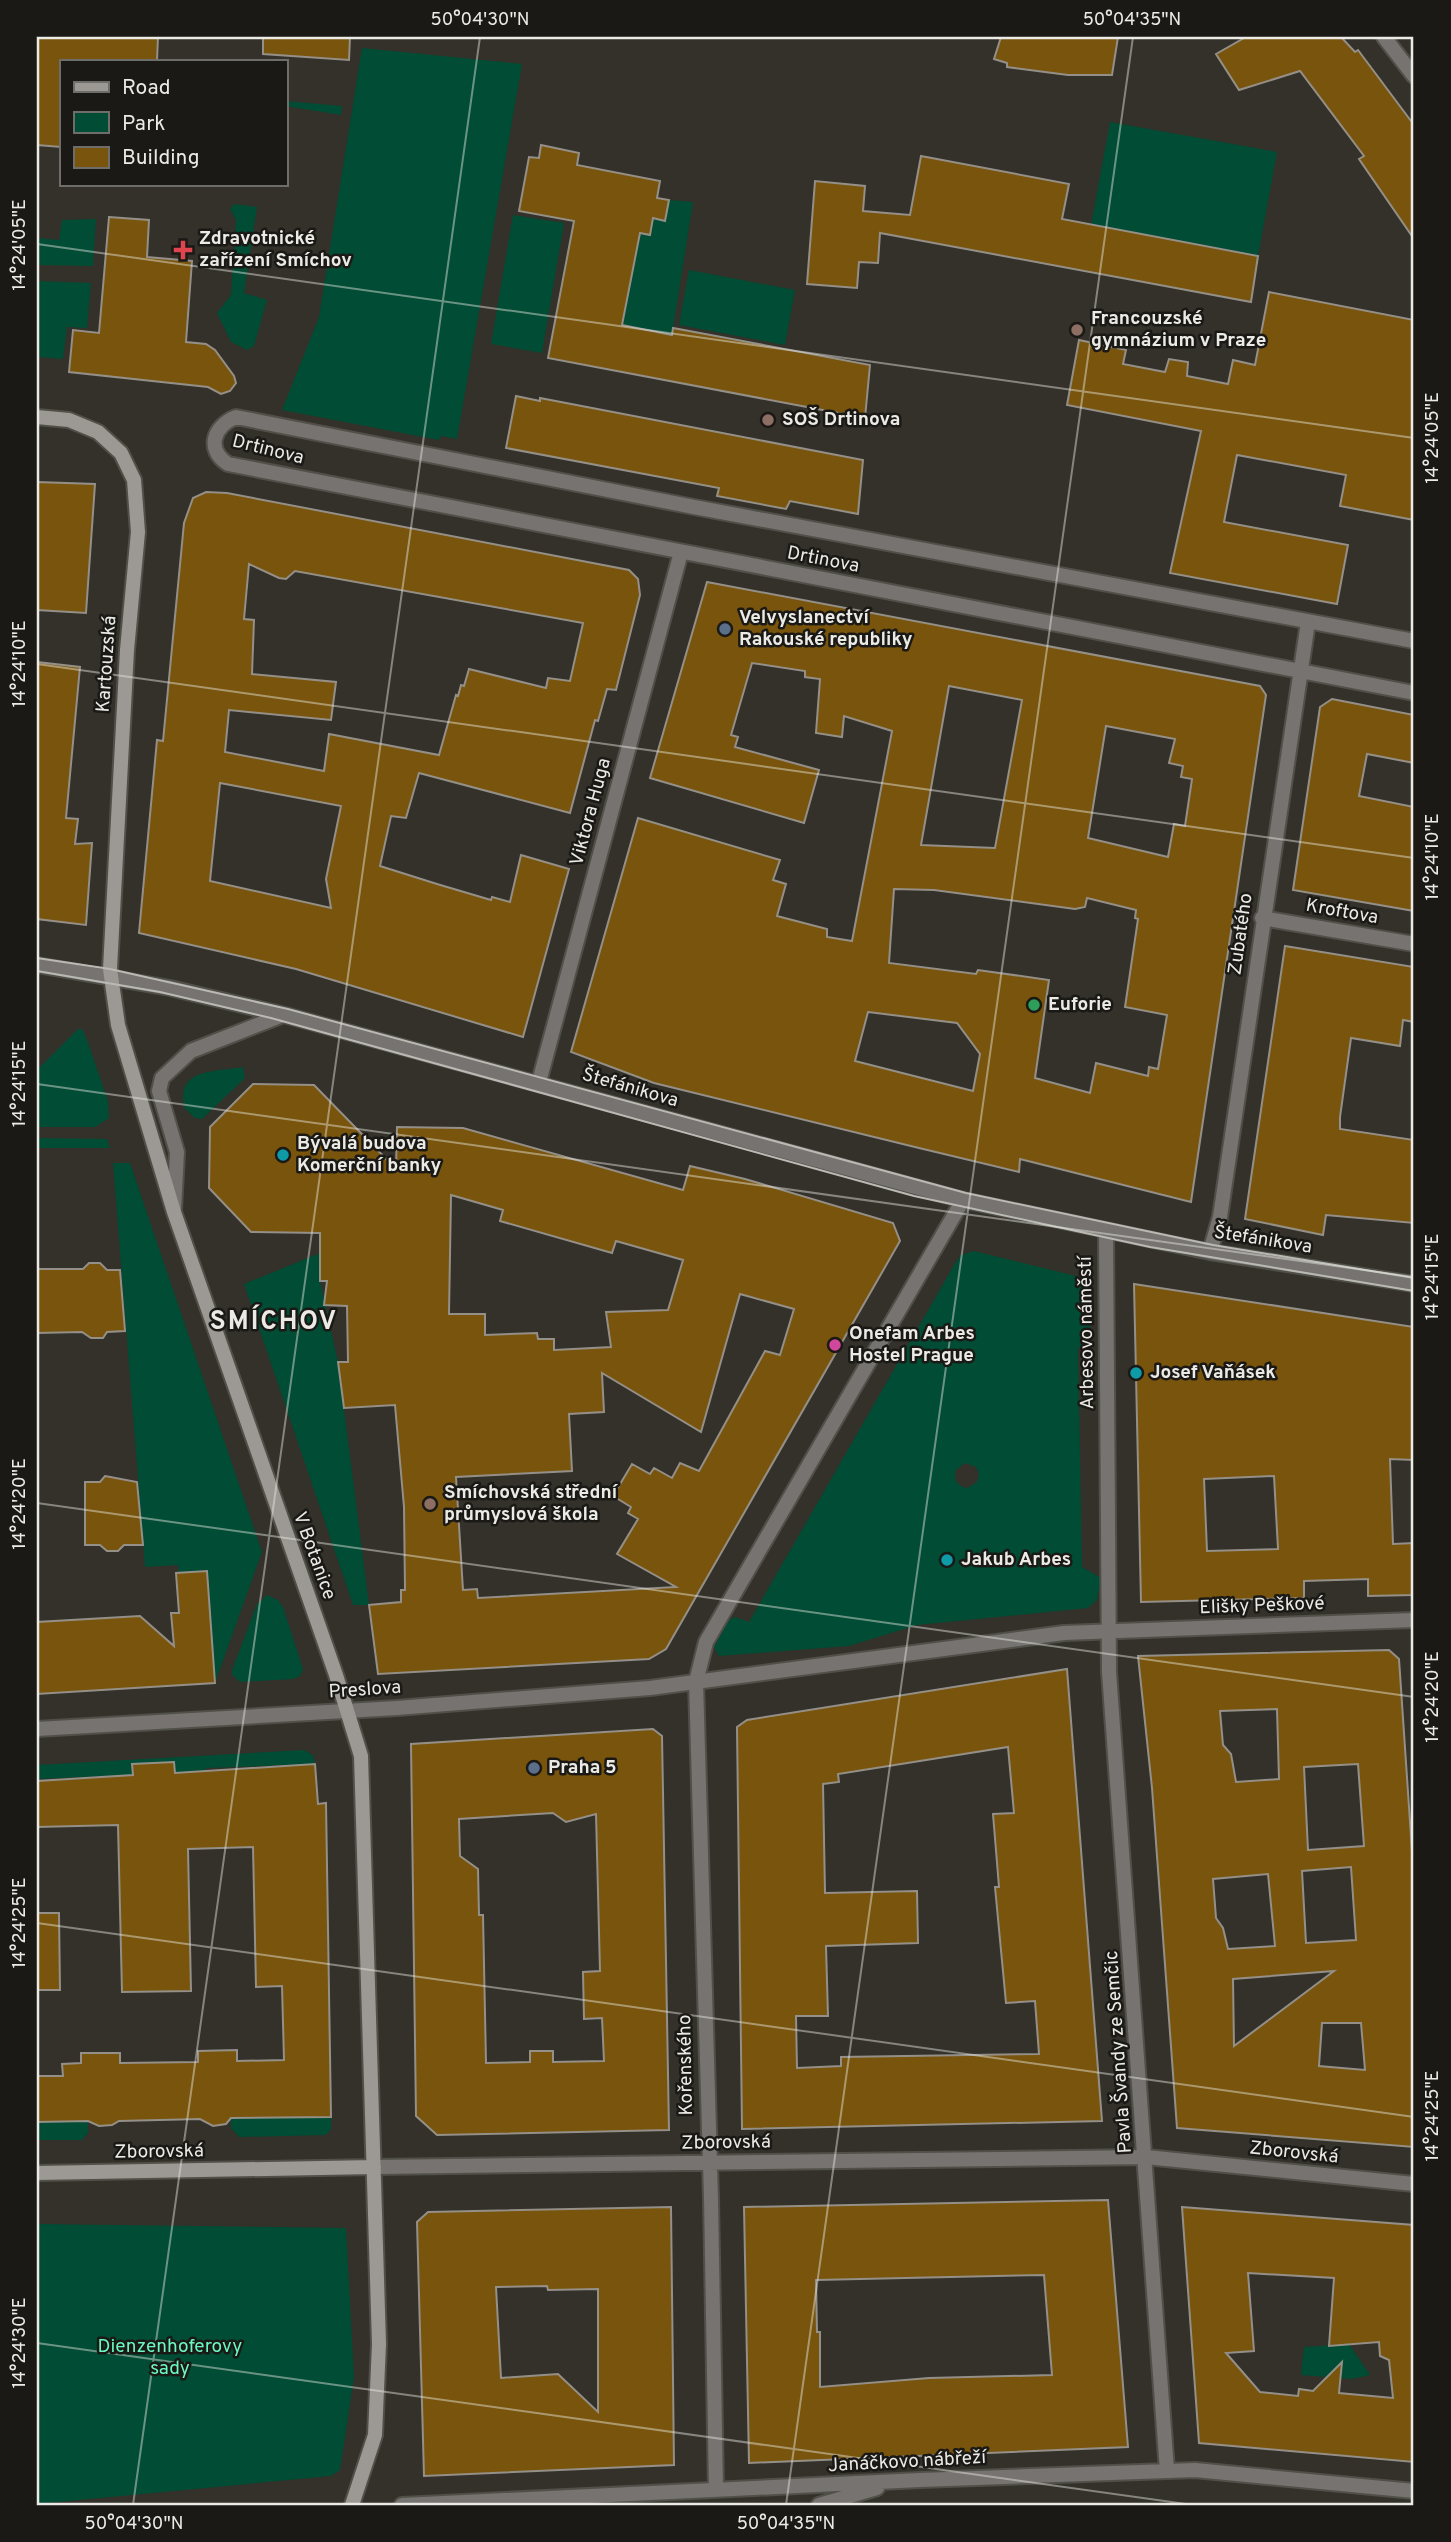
<svg xmlns="http://www.w3.org/2000/svg" width="1451" height="2542" font-family="Overpass,sans-serif">
	<rect width="100%" height="100%" fill="#33312a"/>
	<!-- green -->
	<path fill="#004c34" fill-rule="evenodd" d="M362,48L522,64L457,439L441,436L439,440L282,410L319,317Z
		M285,101L342,106L341,115L285,106Z
		M1110,122L1277,152L1258,256L1091,225Z
		M669,200L693,202L672,335L604,322L640,233L650,235L653,218L665,220Z
		M234,204L257,207L244,293L267,300L254,346L247,350L231,342L217,313L231,295L236,220L230,209Z
		M513,215L564,223L542,353L491,344Z
		M96,219L93,266L37,265V238L59,240L62,220Z
		M689,270L795,290L785,345L679,325Z
		M37,281L91,283L87,328L67,327L63,359L37,357Z
		M78,1029H82L86,1037L108,1101L109,1118L95,1127H37V1070Z
		M243,1067L245,1078L202,1119L195,1118L185,1109C173,1067 218,1072 243,1067Z
		M37,1138L107,1139L110,1148H37Z
		M113,1163H130L262,1552L215,1683L207,1571L179,1573L178,1565L145,1567Z
		M974,1251L1080,1277L1089,1285L1090,1335L1078,1349L1082,1567L1101,1578L1097,1600L1088,1608L917,1625L849,1646L719,1656L714,1647L729,1620L735,1617L749,1622L954,1265L961,1255ZM965,1463L976,1467L979,1474L977,1482L967,1488C957,1486 953,1479 956,1470Z
		M320,1253V1281L338,1362L369,1605H353L244,1284Z
		M267,1595L278,1600L283,1607L303,1669L300,1676L293,1679L240,1682L232,1675V1670L257,1604Z
		M304,1750L313,1755L315,1764L206,1768V1771L175,1773L174,1761L168,1762V1766L138,1768V1764H132L133,1775L37,1779V1765Z
		M331,2117V2129L326,2135L239,2137L231,2128V2118Z
		M88,2121V2133L82,2140H37V2122Z
		M37,2224L346,2228L354,2377L340,2470L331,2476L37,2504Z
		M1349,2344L1370,2375L1352,2379L1301,2375L1304,2347Z"/>
	<!-- building -->
	<path fill="#79540c" stroke="#948f87" stroke-width="2" fill-rule="evenodd" d="M37,37H158L157,61H61V147L37,145Z
		M263,37H350L349,60L263,54Z
		M1001,37H1118L1112,75H1068L1007,67V63L994,59Z
		M1246,37H1341L1355,52L1358,50L1414,125V239L1359,159L1364,156L1300,71L1239,90L1216,54Z
		M541,145L579,153L577,165L660,181L657,198L669,200L665,221L653,218L650,235L640,233L622,325L672,335L673,328L870,365L865,418L548,358L574,221L519,211L529,157L539,158Z
		M921,156L1069,184L1062,219L1258,256L1251,302L880,233L878,263L859,262L857,288L807,284L815,181L865,186L863,211L910,215Z
		M109,217L149,220L147,257L192,261L186,342L206,344L215,350L234,376L236,383L230,391L221,394L208,387L69,372L73,330L99,333Z
		M1269,292L1414,320V520L1340,506L1346,475L1237,455L1224,522L1348,545L1337,604L1170,573L1201,431L1067,405L1079,340L1126,350L1123,364L1165,372L1169,359L1188,362L1187,376L1228,384L1233,360L1255,365Z
		M516,396L540,401V398L863,460L858,514L790,501L786,509L717,496L719,488L506,448Z
		M37,482L95,484L86,613L37,610Z
		M206,492L227,493L629,570L638,579L640,595L616,690L607,689L598,721L595,720L570,813L419,773L406,818L391,816L380,866L437,884L491,900L492,897L510,902L521,855L569,869L523,1037L296,969L139,933L157,740L163,741L184,523L193,498ZM249,564L279,578L286,579L295,571L583,623L570,681L548,678L546,688L469,669L464,686L461,685L458,696L456,695L439,755L329,734L324,771L225,752L229,710L331,720L336,682L252,674L254,620L244,619ZM220,783L341,806L326,879L331,908L210,881Z
		M707,582L1260,686L1266,695L1191,1202L1020,1159L1019,1172L919,1148L654,1083L571,1052L638,818L780,860L773,880L786,884L777,916L827,929V937L852,941L892,731L844,716L842,737L816,733L820,679L805,677V671L752,663L731,735L738,737L735,747L819,770L804,823L650,778ZM949,686L1022,700L995,848L921,845ZM1106,726L1175,739L1169,763L1183,766L1181,777L1192,779L1185,826L1174,824L1168,857L1088,838ZM894,889L934,890L1075,909L1085,907L1087,898L1136,910L1135,918L1138,919L1125,1007L1167,1015L1158,1069L1149,1067L1148,1076L1096,1063L1090,1093L1035,1078L1049,980L978,970L976,974L889,963ZM868,1012L957,1023L980,1054L973,1091L855,1061Z
		M37,662L80,667L66,818L78,819L75,844L92,843L86,925L37,919Z
		M1332,699L1414,715V763L1367,754L1359,796L1414,807V911L1293,890L1320,707Z
		M1285,946L1414,967V1022L1403,1020L1400,1046L1351,1038L1340,1117V1129L1414,1140V1223L1326,1215L1323,1235L1245,1219Z
		M253,1084L314,1085L396,1169L397,1127L463,1128L683,1190L690,1166L745,1179L893,1223L900,1241L666,1649L649,1659L378,1674L369,1605L401,1602V1590H405L404,1507L395,1405L344,1408L338,1362H348L347,1306L324,1305L327,1281H320V1233L251,1232L209,1188L210,1127ZM451,1195L503,1210L500,1221L612,1253L616,1241L683,1260L668,1310L606,1312L611,1347L554,1350V1339H538L537,1333L485,1335V1314H449ZM740,1294L794,1309L780,1355L765,1351L699,1471L680,1463L672,1478L654,1468L650,1474L632,1464L613,1496L631,1507L628,1513L638,1519L617,1554L676,1587L478,1598L477,1589L463,1590L456,1477L572,1471L569,1414L604,1412L602,1373L701,1432Z
		M89,1263H100L107,1270H120L125,1331L107,1332L103,1338H91L82,1332L37,1333V1269H83Z
		M1134,1284L1414,1327V1460L1390,1459L1393,1544L1414,1543V1595L1368,1596V1579L1304,1581V1598L1141,1602ZM1274,1476L1278,1549L1207,1551L1204,1479Z
		M105,1476L137,1482L143,1545H124L118,1551H107L100,1545H85V1482H100Z
		M207,1571L215,1683L37,1694V1622L140,1616L174,1646L171,1613H179L176,1573Z
		M1389,1650L1399,1659L1414,1881V2147L1177,2128L1152,1788L1138,1656ZM1277,1709L1279,1779L1236,1782L1231,1754L1223,1745L1220,1711ZM1358,1764L1364,1846L1308,1850L1304,1767ZM1351,1867L1356,1940L1306,1943L1302,1871ZM1268,1874L1275,1946L1228,1949L1223,1928L1216,1918L1213,1879ZM1334,1971L1234,2046L1233,1979ZM1322,2023H1361L1365,2070L1319,2066Z
		M1067,1669L1102,2121L742,2129L737,1727L747,1720ZM1008,1747L1014,1813L993,1814L999,1887H995L1006,2003L1035,2001L1039,2054L841,2057V2066L797,2068L796,2016H828L826,1946L918,1943L917,1891L825,1893L823,1784L839,1782L838,1774Z
		M653,1729L662,1736L669,2130L437,2135L416,2116L411,1744ZM553,1813L566,1822L596,1814L600,1971L583,1972L584,2019L602,2018L604,2061L553,2062V2051H530V2062L486,2063L483,1915H479L478,1869L460,1856L459,1819Z
		M174,1762L175,1773L315,1764L318,1804L326,1803L331,2117L231,2118L226,2124L213,2126L200,2119L119,2121L112,2125L99,2126L88,2121L37,2122V2076H63L62,2064L81,2063V2053H120V2063L198,2062V2051L237,2050V2061L284,2060L282,1986L256,1987L253,1847L188,1849L191,1991L122,1992L118,1825L37,1827V1781L133,1775L132,1764Z
		M37,1913H59L60,1990H37Z
		M1108,2200L1128,2447L749,2463L744,2207ZM1044,2275L1052,2375L929,2378L820,2387V2332H817L816,2280Z
		M671,2207L674,2465L424,2476L417,2222L428,2212ZM547,2286L548,2290L598,2289V2412L558,2374L501,2378L496,2287Z
		M1182,2207L1414,2225V2462L1199,2443ZM1248,2273L1334,2278L1329,2346L1379,2342L1380,2356L1389,2360L1393,2398L1339,2393L1342,2362L1313,2391L1299,2389L1298,2396L1260,2392L1226,2353L1254,2351Z"/>
	<g fill="none" stroke-linecap="round" stroke-linejoin="round">
		<!-- minor casing -->
		<g stroke="#504f48" stroke-width="18">
			<path id="minor" d="M1414,641L694,507L236,417C214,426 205,449 228,464L1414,693
				M1262,918L1414,944
				M37,965L170,988L285,1015L963,1200L1210,1252L1414,1284
				M539,1082L681,552
				M174,1210L177,1152L159,1091L162,1078L191,1051L283,1015
				M1106,1231L1109,1672L1167,2471
				M1210,1252L1220,1217L1308,622
				M374,2167L1146,2157L1414,2184
				M716,2490L711,2198L696,1682L706,1642L963,1200
				M402,2505L920,2480L1195,2470L1414,2491
				M819,2505L877,2488"/>
		</g>
		<!-- tertiary casing -->
		<g stroke="#504f48" stroke-width="18">
			<path id="tertiary" d="M1384,37L1414,76
				M37,1729L397,1708L650,1688L1064,1633L1414,1620"/>
		</g>
		<!-- secondary casing -->
		<g stroke="#504f48" stroke-width="18">
			<path id="secondary" d="M37,417L69,420L98,432L121,453L134,480L138,532L127,650L110,969L118,1025L174,1212L336,1675L361,1756L379,2344L375,2435L352,2505
				M37,2173L374,2167"/>
		</g>
		<!-- minor -->
		<use href="#minor" stroke="#767370" stroke-width="14"/>
		<!-- tertiary -->
		<use href="#tertiary" stroke="#767370" stroke-width="14"/>
		<!-- secondary -->
		<use href="#secondary" stroke="#9c9893" stroke-width="14"/>
		<!-- tram -->
		<path stroke="#bab9b4" stroke-width="2" d="M37,958L110,969L288,1009L966,1193L1213,1245L1414,1278
			M37,971L160,992L271,1018L914,1196L1150,1247L1414,1291"/>
	</g>
	<!-- ticks -->
	<path fill="none" stroke="#ebeae5" stroke-width="2" stroke-opacity="0.45" d="M37,244L1414,438M37,664L1414,858M37,1084L1414,1277M37,1503L1414,1697M37,1923L1414,2117M37,2343L1193,2505M133,2505L480,37M786,2505L1133,37"/>
	<!-- markers -->
	<path fill="#e0444e" stroke="#1a1916" stroke-width="2.5" d="M179.5 239.5h7v7h7v7h-7v7h-7v-7h-7v-7h7z"/>
	<g fill="#8d6e63" stroke="#1a1916" stroke-width="2.5">
		<circle cx="1077" cy="330" r="7"/>
		<circle cx="768" cy="420" r="7"/>
		<circle cx="430" cy="1504" r="7"/>
	</g>
	<g fill="#5c6f8a" stroke="#1a1916" stroke-width="2.5">
		<circle cx="725" cy="629" r="7"/>
		<circle cx="534" cy="1768" r="7"/>
	</g>
	<circle fill="#2e9e5b" stroke="#1a1916" stroke-width="2.5" cx="1034" cy="1005" r="7"/>
	<g fill="#0f9aa8" stroke="#1a1916" stroke-width="2.5">
		<circle cx="283" cy="1155" r="7"/>
		<circle cx="1136" cy="1373" r="7"/>
		<circle cx="947" cy="1560" r="7"/>
	</g>
	<circle fill="#d1479c" stroke="#1a1916" stroke-width="2.5" cx="835" cy="1345" r="7"/>
	<g text-anchor="middle" dominant-baseline="central" stroke-width="5" stroke-linejoin="round" paint-order="stroke">
		<!-- poi labels -->
		<g font-size="19" font-weight="bold" fill="#ebeae5" stroke="#1a1916" text-anchor="start">
			<text x="199" y="239">Zdravotnické<tspan x="199" dy="22">zařízení Smíchov</tspan></text>
			<text x="1091" y="319">Francouzské<tspan x="1091" dy="22">gymnázium v Praze</tspan></text>
			<text x="782" y="420">SOŠ Drtinova</text>
			<text x="739" y="618">Velvyslanectví<tspan x="739" dy="22">Rakouské republiky</tspan></text>
			<text x="1048" y="1005">Euforie</text>
			<text x="297" y="1144">Bývalá budova<tspan x="297" dy="22">Komerční banky</tspan></text>
			<text x="849" y="1334">Onefam Arbes<tspan x="849" dy="22">Hostel Prague</tspan></text>
			<text x="1150" y="1373">Josef Vaňásek</text>
			<text x="444" y="1493">Smíchovská střední<tspan x="444" dy="22">průmyslová škola</tspan></text>
			<text x="961" y="1560">Jakub Arbes</text>
			<text x="548" y="1768">Praha 5</text>
		</g>
		<!-- street labels -->
		<g font-size="19" fill="#ebeae5" stroke="#1a1916">
			<text transform="translate(268 450) rotate(14)">Drtinova</text>
			<text transform="translate(823 560) rotate(11)">Drtinova</text>
			<text transform="translate(107 664) rotate(-86)">Kartouzská</text>
			<text transform="translate(591 812) rotate(-75)">Viktora Huga</text>
			<text transform="translate(1342 912) rotate(10)">Kroftova</text>
			<text transform="translate(1241 934) rotate(-82)">Zubatého</text>
			<text transform="translate(630 1088) rotate(16)">Štefánikova</text>
			<text transform="translate(1263 1240) rotate(9)">Štefánikova</text>
			<text transform="translate(1087 1333) rotate(-91)">Arbesovo náměstí</text>
			<text transform="translate(314 1556) rotate(70)">V Botanice</text>
			<text transform="translate(1262 1606) rotate(-2)">Elišky Peškové</text>
			<text transform="translate(365 1690) rotate(-4)">Preslova</text>
			<text transform="translate(1119 2052) rotate(-94)">Pavla Švandy ze Semčic</text>
			<text transform="translate(686 2065) rotate(-91)">Kořenského</text>
			<text transform="translate(726 2143) rotate(-1)">Zborovská</text>
			<text transform="translate(159 2152) rotate(-1)">Zborovská</text>
			<text transform="translate(1294 2153) rotate(6)">Zborovská</text>
			<text transform="translate(907 2462) rotate(-3)">Janáčkovo nábřeží</text>
		</g>
		<!-- park labels -->
		<g font-size="19" fill="#6af9c1" stroke="#1a1916">
			<text x="170" y="2347">Dienzenhoferovy<tspan x="170" dy="22">sady</tspan></text>
		</g>
		<!-- district labels -->
		<g font-size="26" font-weight="bold" letter-spacing="2" fill="#ebeae5" stroke="#1a1916">
			<text x="274" y="1322">SMÍCHOV</text>
		</g>
	</g>
	<!-- border -->
	<rect width="1451" height="2542" fill="none" stroke="#1a1916" stroke-width="77"/>
	<!-- legend -->
	<rect x="60" y="60" width="228" height="126" fill="#1a1916" stroke="#6e6d69" stroke-width="2"/>
	<rect x="74" y="82" width="35" height="10" fill="#9c9893" stroke="#6e6d69" stroke-width="2"/>
	<text x="122" y="94" font-size="21" fill="#ebeae5">Road</text>
	<rect x="74" y="112" width="35" height="21" fill="#004c34" stroke="#6e6d69" stroke-width="2"/>
	<text x="122" y="130" font-size="21" fill="#ebeae5">Park</text>
	<rect x="74" y="147" width="35" height="21" fill="#79540c" stroke="#6e6d69" stroke-width="2"/>
	<text x="122" y="164" font-size="21" fill="#ebeae5">Building</text>
	<rect x="38" y="38" width="1374" height="2466" fill="none" stroke="#ebeae5" stroke-width="2.5"/>
	<g font-size="18" text-anchor="middle" fill="#ebeae5">
		<text x="480" y="25">50°04'30"N</text>
		<text x="1132" y="25">50°04'35"N</text>
		<text transform="translate(19 245) rotate(-90)" y="6">14°24'05"E</text>
		<text transform="translate(1432 438) rotate(-90)" y="6">14°24'05"E</text>
		<text transform="translate(19 664) rotate(-90)" y="6">14°24'10"E</text>
		<text transform="translate(1432 857) rotate(-90)" y="6">14°24'10"E</text>
		<text transform="translate(19 1084) rotate(-90)" y="6">14°24'15"E</text>
		<text transform="translate(1432 1277) rotate(-90)" y="6">14°24'15"E</text>
		<text transform="translate(19 1504) rotate(-90)" y="6">14°24'20"E</text>
		<text transform="translate(1432 1697) rotate(-90)" y="6">14°24'20"E</text>
		<text transform="translate(19 1923) rotate(-90)" y="6">14°24'25"E</text>
		<text transform="translate(1432 2116) rotate(-90)" y="6">14°24'25"E</text>
		<text transform="translate(19 2343) rotate(-90)" y="6">14°24'30"E</text>
		<text x="134" y="2529">50°04'30"N</text>
		<text x="786" y="2529">50°04'35"N</text>
	</g>
</svg>
